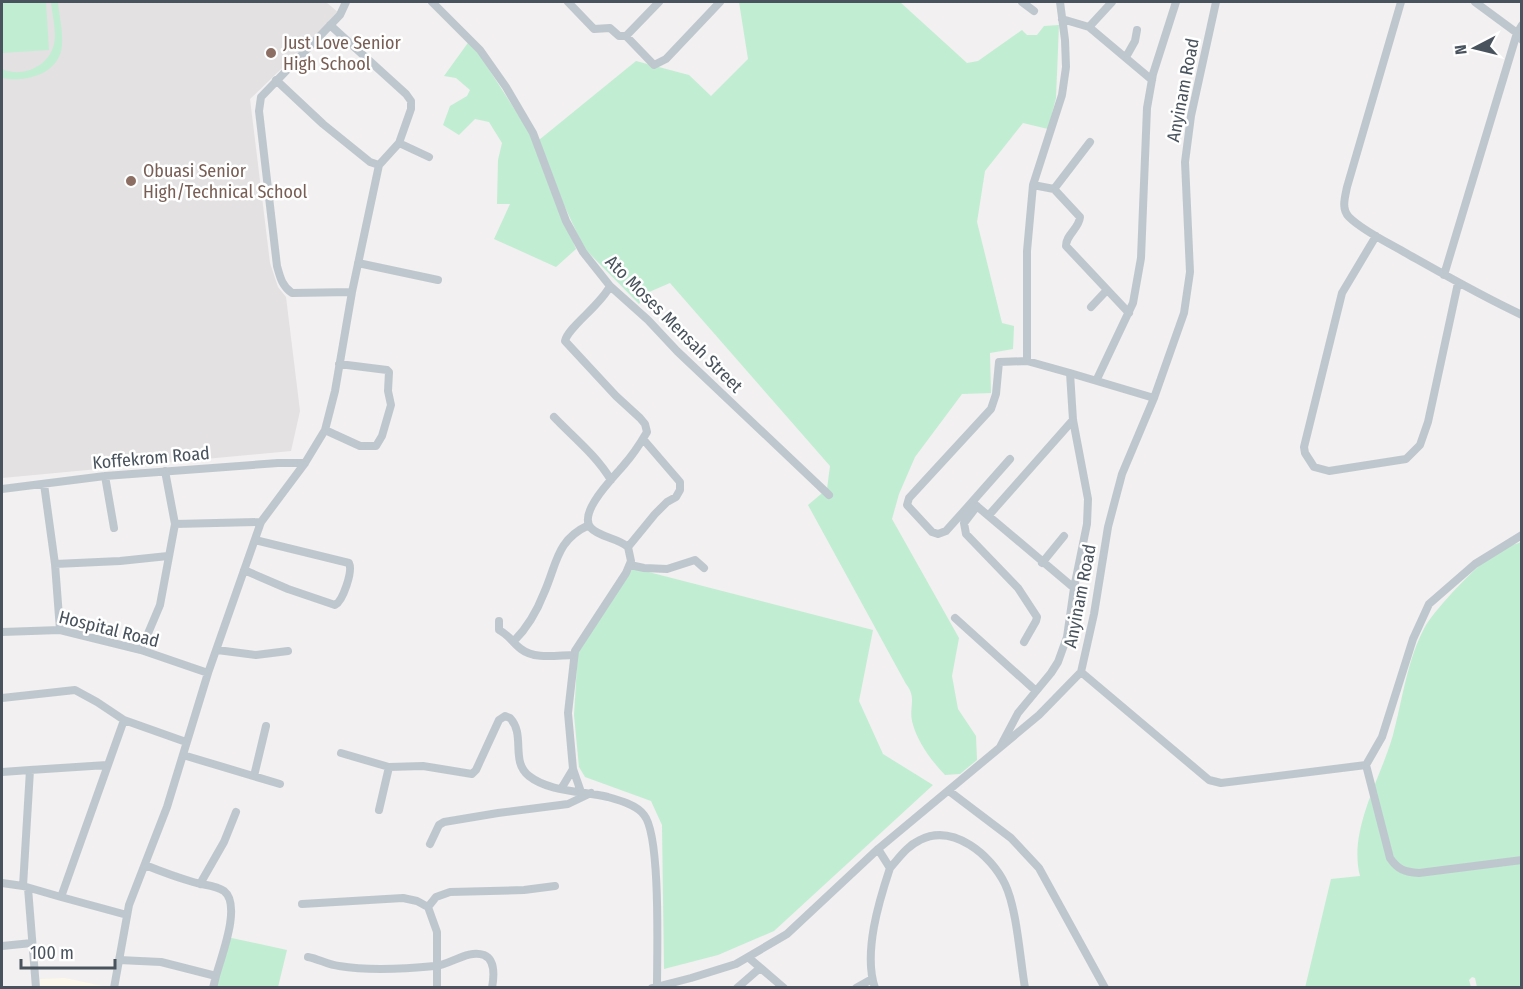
<svg xmlns="http://www.w3.org/2000/svg" width="1523" height="989" font-family="'Fira Sans Condensed',sans-serif">
	<rect width="100%" height="100%" fill="#f2f0f0"/>
	<!-- commercial -->
	<path fill="#fbf7eb" d="M65,978L107,987H40V979Z"/>
	<!-- education -->
	<path fill="#e3e1e2" d="M2,2H326L339,13L250,99L270,263L278,287L286,297L300,411L291,451L2,478Z"/>
	<!-- green -->
	<path fill="#c1edd3" d="M2,2H46L49,50L2,53Z
		M51,2H58C59,15 63,30 62,44C61,74 25,83 2,78V69C22,78 49,67 54,44C57,32 52,14 51,2Z
		M739,2H900L967,63L978,61L1022,30L1027,35H1037L1044,26L1059,25L1056,98L1048,129L1023,123L985,171L977,222L1002,323L1014,326L1013,349L990,353L991,393L962,394L915,457L899,494L892,519L959,638L952,676L958,709L976,736L977,760L960,774L945,775C931,760 917,742 912,721C909,706 917,698 906,684L808,505L827,489L830,466L670,283L649,292L639,304L584,248L563,203L539,140L636,61L689,75L711,96L748,59Z
		M470,40L530,133L576,249L556,267L494,239L510,204H497L498,160L502,143L489,122L475,119L459,135L443,125L450,106L467,96L470,90L456,78L444,76Z
		M1521,542V987H1477L1475,978L1472,977L1469,980L1471,987L1305,988L1331,879L1360,876C1348,830 1381,778 1393,735C1403,698 1407,659 1426,625C1438,606 1477,565 1496,552C1503,548 1513,545 1521,542Z
		M633,568L873,630L859,701L883,754L933,785L774,931L718,955L664,969L662,825L651,801L585,777L579,767L574,715L578,649Z
		M227,937L287,950L278,987L214,988Z"/>
	<g fill="none" stroke-linecap="round" stroke-linejoin="round">
		<!-- minor -->
		<path stroke="#bfc7ce" stroke-width="8" d="M432,2L480,50L506,87L533,133L566,221L583,252L610,286L648,320L677,351L829,495
			M568,2L594,29L610,28L619,36H626L654,65L666,59L720,2
			M1022,2L1034,11
			M1060,2L1065,40L1066,67L1062,95L1033,185L1027,251V361L1070,373
			M1401,2L1347,187C1345,197 1341,209 1349,217C1363,231 1387,242 1404,252C1443,274 1481,296 1522,315
			M1475,2L1517,33L1522,40
			M1062,19L1089,27L1152,80
			M330,25L406,94L411,101V109L399,143L379,165L352,292L292,293C282,286 280,277 277,266L259,111L261,97L340,15L346,2
			M1089,27L1112,2
			M626,36L659,2
			M1126,57L1135,41L1137,30
			M276,80L323,124L370,162L379,165
			M1090,142L1054,189L1080,217C1079,229 1066,234 1066,246L1129,313
			M399,143L429,157
			M1033,185L1054,189
			M1376,236L1342,293L1304,447L1305,453L1314,467L1329,471L1406,459L1420,445L1428,422L1458,283
			M358,263L438,280
			M1444,275L1517,33L1522,25
			M1091,307L1107,290
			M1027,361L999,362L996,394L991,409L909,498L907,505L932,532L938,534L946,531L972,502L1074,588
			M1097,379L1133,303L1141,258L1147,108L1153,74L1176,2
			M554,417C574,438 596,455 611,480
			M325,430L360,446H376L382,436L391,405L388,391L389,372L387,370L339,364
			M105,476L114,528
			M44,484L55,564L60,630
			M2,489L105,476L278,463H305
			M972,502L1010,459
			M977,506L964,523L966,534L1018,588L1037,617L1036,621L1024,642
			M989,515L1073,420
			M175,524L261,522
			M628,547L655,514L667,502L676,497L680,490V482L643,439
			M1042,563L1064,536
			M55,564L120,561L168,556
			M630,565L644,568L667,569L695,560L704,568
			M244,570L288,589L335,605C343,601 353,571 349,563L255,540
			M955,618L1036,691
			M499,621V630C509,635 513,643 521,649C535,660 558,655 574,655
			M2,632L60,630L141,650L208,673
			M514,641C527,628 537,611 544,593C557,564 556,540 589,525
			M141,650L160,605L175,524L165,471
			M217,650L256,655L288,651
			M1081,672L1209,780L1221,783L1366,765L1382,737L1413,639L1429,604L1475,564L1522,535
			M2,698L75,690L97,702L124,720
			M1000,747L1018,713L1051,673L1058,662L1067,637L1074,588L1087,524L1088,499L1073,420L1070,373L1154,398
			M341,753L389,767
			M183,755L280,784
			M1366,765L1390,858C1398,870 1405,872 1419,873L1522,860
			M30,770L107,765
			M2,772L30,770L23,886
			M254,776L266,726
			M561,789L573,769
			M949,791L1011,838L1039,868L1105,988
			M581,792L573,769L568,713L575,651L626,573L631,561L628,547C618,538 599,537 591,528C577,513 614,477 623,466C632,456 640,444 647,432L645,424L640,418L616,396L565,341C568,327 601,305 610,286
			M379,810L389,767L423,766L472,774L476,770L499,720L505,716L510,718C526,735 510,761 529,776C549,792 583,791 608,797C619,800 637,805 644,815C661,835 657,955 657,986
			M430,844L439,825L444,822L498,813L568,804L591,793
			M145,865C160,871 176,877 193,882C202,885 216,885 224,891C242,905 221,957 216,976
			M890,868C899,858 907,846 920,840C953,823 991,855 1005,884C1017,909 1020,959 1025,988
			M2,883L23,886L61,897
			M200,884L224,842L236,812
			M28,888L36,988
			M302,904L403,898L417,901L428,907L437,932V988
			M428,907L436,897L450,892L524,890L555,886
			M127,915L61,897L124,720L186,742
			M2,946L32,943
			M308,957C319,959 328,965 339,966C369,971 404,969 435,966C450,965 468,949 484,955C496,960 494,977 492,988
			M749,958L784,988
			M119,960L161,962L216,976L213,988
			M114,988L129,905L167,807L208,673L261,522L305,463L325,430L335,391L352,292
			M652,988L691,978L736,964L787,934L878,849L1039,715L1081,672L1094,614L1108,527L1122,474L1154,398L1184,313L1190,272L1185,162L1191,116L1216,2
			M737,988L760,968
			M856,988L872,979
			M875,988C863,953 879,901 890,868L878,849"/>
	</g>
	<!-- markers -->
	<g fill="#8d6e63" stroke="#fff" stroke-width="2">
		<circle cx="271" cy="53" r="6"/>
		<circle cx="131" cy="181" r="6"/>
	</g>
	<g text-anchor="middle" dominant-baseline="central" stroke-width="5" stroke-linejoin="round" paint-order="stroke">
		<!-- education labels -->
		<g font-size="18" fill="#785e54" stroke="#fff" text-anchor="start">
			<text x="283" y="43">Just Love Senior<tspan x="283" dy="21">High School</tspan></text>
			<text x="143" y="171">Obuasi Senior<tspan x="143" dy="21">High/Technical School</tspan></text>
		</g>
		<!-- street labels -->
		<g font-size="18" fill="#49535d" stroke="#fff">
			<text transform="translate(1183 90) rotate(-79)">Anyinam Road</text>
			<text transform="translate(674 324) rotate(45)">Ato Moses Mensah Street</text>
			<text transform="translate(151 458) rotate(-5)">Koffekrom Road</text>
			<text transform="translate(1080 596) rotate(-79)">Anyinam Road</text>
			<text transform="translate(109 629) rotate(14)">Hospital Road</text>
		</g>
	</g>
	<!-- border -->
	<rect width="1523" height="989" fill="none" stroke="#49535d" stroke-width="6"/>
	<!-- north arrow -->
	<g transform="translate(1475 48) rotate(263)" stroke="#ffffff" stroke-width="4.5" paint-order="stroke">
	<path d="M0-4.5L10 22L0 15L-10 22Z" fill="#49535d"/>
	<text y="-9" font-size="16" font-weight="bold" text-anchor="middle" fill="#49535d">N</text>
	</g>
	<!-- scale -->
	<path d="M21 959v9h94v-9" fill="none" stroke="#49535d" stroke-width="3"/>
	<text x="30" y="959" font-size="18" fill="#49535d" stroke="#ffffff" stroke-width="4.5" paint-order="stroke">100 m</text>
</svg>
